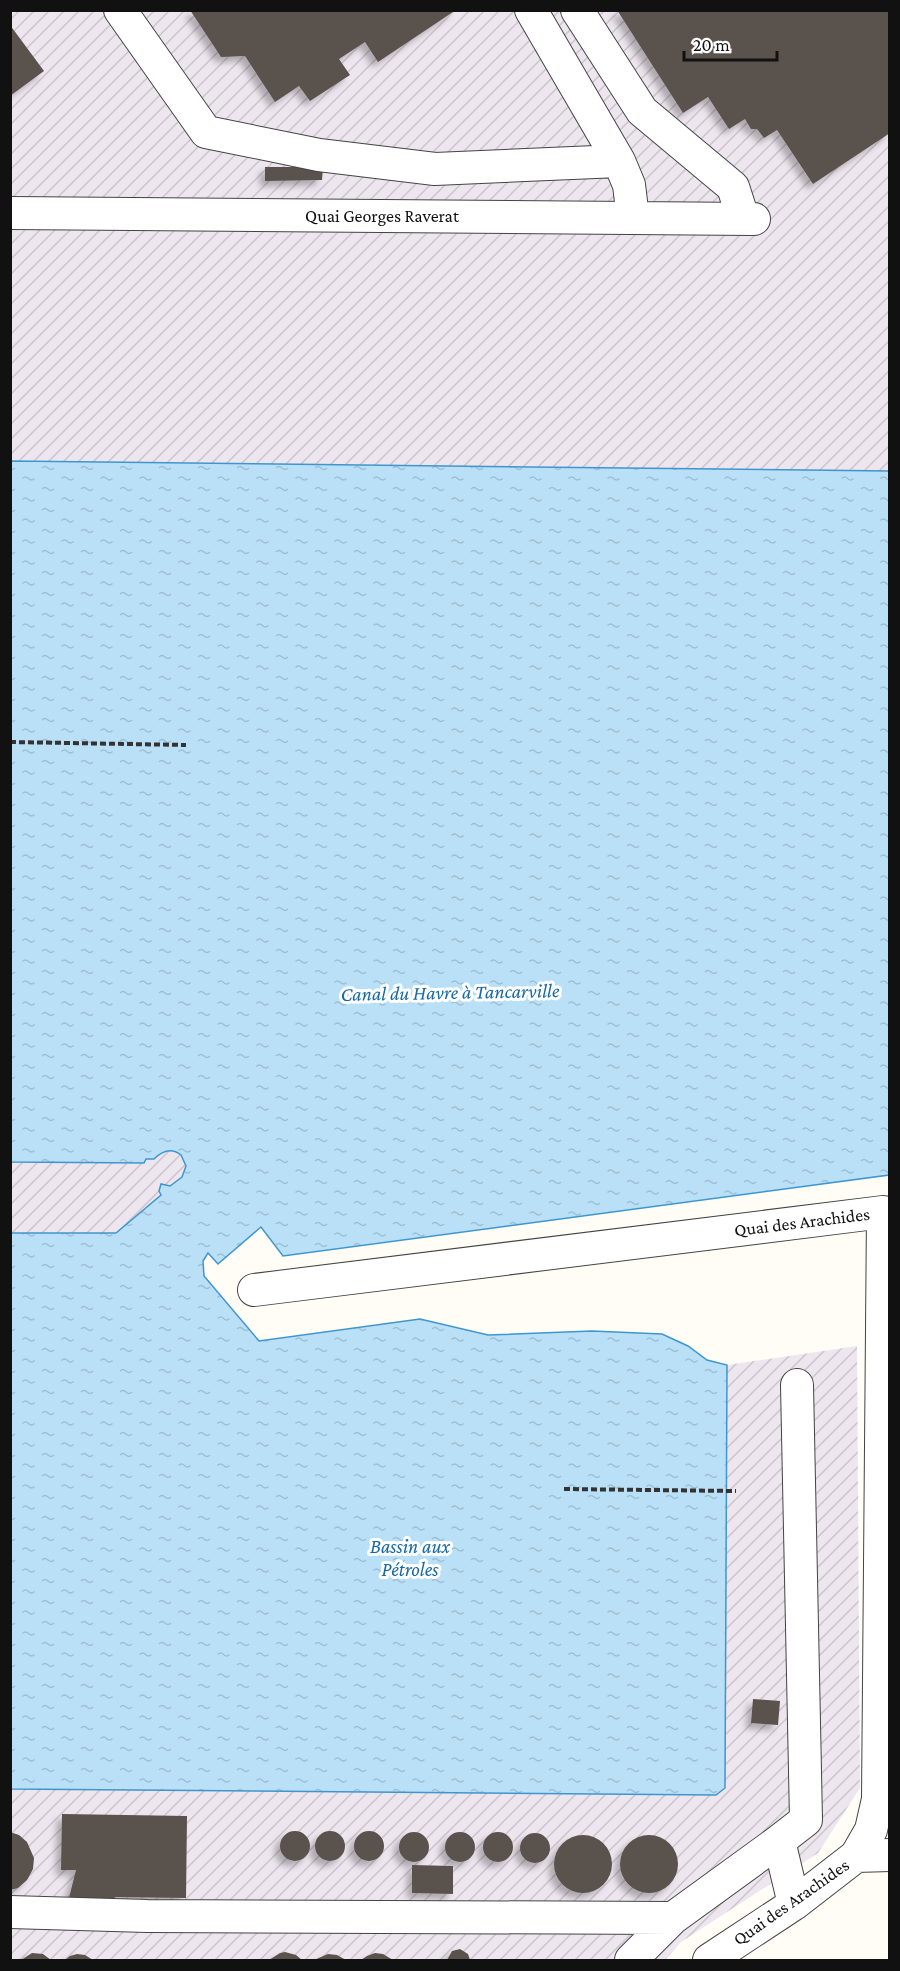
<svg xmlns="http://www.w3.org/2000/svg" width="900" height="1971" font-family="'Crimson Pro',serif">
	<defs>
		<pattern id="industrial-furrows" width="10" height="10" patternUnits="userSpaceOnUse" patternTransform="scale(1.5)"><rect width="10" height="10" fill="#eee6ef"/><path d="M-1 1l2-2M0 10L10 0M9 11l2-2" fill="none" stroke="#cbc4cc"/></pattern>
		<pattern id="water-ripples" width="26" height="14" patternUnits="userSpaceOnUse" patternTransform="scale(1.5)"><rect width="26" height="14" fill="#b9e0f7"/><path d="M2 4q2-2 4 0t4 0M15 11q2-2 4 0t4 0" fill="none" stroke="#9ebfd3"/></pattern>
		<filter id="shadow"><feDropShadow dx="-5.5" dy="5.5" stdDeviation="3" flood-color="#0004"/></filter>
	</defs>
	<rect width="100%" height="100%" fill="#fffdf5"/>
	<!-- industrial -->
	<path fill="url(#industrial-furrows)" d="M11,11H889V471L11,461Z
		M167,1150L178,1152L184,1159L186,1166L182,1177L116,1233H11V1162L144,1163L146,1159H154L161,1152Z
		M857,1346L860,1788L818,1853L681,1942L665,1960H11V1789L716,1795L725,1788L727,1365Z"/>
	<!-- water -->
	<path fill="url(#water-ripples)" stroke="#3f96cf" stroke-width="1.5" d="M11,461L889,471V1175L283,1256L261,1227L218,1264L208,1253L203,1261L204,1276L259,1341L420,1319L488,1335L592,1331L662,1334L688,1346L707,1360L727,1365L725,1788L716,1795L11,1789V1233H116L161,1195L159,1191L161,1184L170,1186L182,1177L186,1166L181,1155C171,1147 162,1151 154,1159H146L144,1163L11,1162Z"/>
	<!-- building -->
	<path fill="#5a524d" filter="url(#shadow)" d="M190,10H456L378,62L365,42L339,59L350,75L310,101L299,86L275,102L245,56L221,57Z
		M617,10H890V133L813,184L777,130L764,138L757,129H751L745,119L729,129L708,97L683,113Z
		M10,25L44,71L10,96Z
		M265,167H323L322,180L265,181Z
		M753,1699L780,1701L778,1725L751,1723Z
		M62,1814L187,1816L186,1898L115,1897L110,1910L69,1898L76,1870H61Z
		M354 1846a15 15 0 1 1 30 0a15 15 0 1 1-30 0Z
		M315 1846a15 15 0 1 1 30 0a15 15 0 1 1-30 0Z
		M280 1846a15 15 0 1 1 30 0a15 15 0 1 1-30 0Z
		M445 1847a15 15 0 1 1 30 0a15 15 0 1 1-30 0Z
		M399 1847a15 15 0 1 1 30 0a15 15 0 1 1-30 0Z
		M483 1847a15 15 0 1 1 30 0a15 15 0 1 1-30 0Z
		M10,1832L19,1835L27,1842L34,1858L33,1869L27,1880L18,1888L10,1890Z
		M520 1848a15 15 0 1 1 30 0a15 15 0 1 1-30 0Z
		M620 1864a29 29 0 1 1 58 0a29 29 0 1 1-58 0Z
		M554 1864a29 29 0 1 1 58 0a29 29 0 1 1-58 0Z
		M412,1865L453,1866V1894L412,1893Z
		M460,1949L468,1954L470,1960H447L452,1951Z
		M285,1952L296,1955L302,1960H269L280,1953Z
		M32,1953L43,1954L51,1960H21Z
		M375,1953L383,1954L393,1960H361L367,1956Z
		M77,1954L85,1955L93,1960H65L70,1956Z
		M328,1954L337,1955L346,1960H314Z"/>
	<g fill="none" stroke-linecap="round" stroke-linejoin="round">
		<!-- minor casing -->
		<g stroke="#444" stroke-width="34">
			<path id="minor" d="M120,10L206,132L319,155L435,169L619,161L629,185L633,218
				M531,10L619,161
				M577,10L642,111L733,187L743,218
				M10,213L754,219
				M254,1290L883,1212L878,1799L871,1830L856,1856L794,1904L709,1960
				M856,1856L890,1855
				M794,1904L779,1841L806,1820L797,1385
				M10,1912L147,1916L673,1918
				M631,1960L673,1918L779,1841"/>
		</g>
		<!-- path -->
		<path stroke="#333" stroke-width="4" stroke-dasharray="6 3" stroke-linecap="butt" d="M10,742L186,745
			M564,1489L736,1491"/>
		<!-- minor -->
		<use href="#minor" stroke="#fff" stroke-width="32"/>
	</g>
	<g text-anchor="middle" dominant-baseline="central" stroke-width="6" stroke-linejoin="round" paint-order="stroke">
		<!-- street labels -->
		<g font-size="18" fill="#111" stroke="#fff">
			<text x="382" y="216">Quai Georges Raverat</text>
			<text transform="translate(802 1222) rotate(-7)">Quai des Arachides</text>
			<text transform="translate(791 1902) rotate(-35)">Quai des Arachides</text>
		</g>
		<!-- water labels -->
		<g font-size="20" font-style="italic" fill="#1768a6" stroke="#fff">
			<text transform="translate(450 992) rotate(-1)">Canal du Havre à Tancarville</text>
			<text x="410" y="1546">Bassin aux<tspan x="410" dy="23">Pétroles</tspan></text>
		</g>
	</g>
	<!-- border -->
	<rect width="900" height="1971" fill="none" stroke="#111111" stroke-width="24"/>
	<!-- scale -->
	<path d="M684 51v9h93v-9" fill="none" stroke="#111111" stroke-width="3"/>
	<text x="693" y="51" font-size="18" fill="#111111" stroke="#ffffff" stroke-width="4.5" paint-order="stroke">20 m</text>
</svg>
